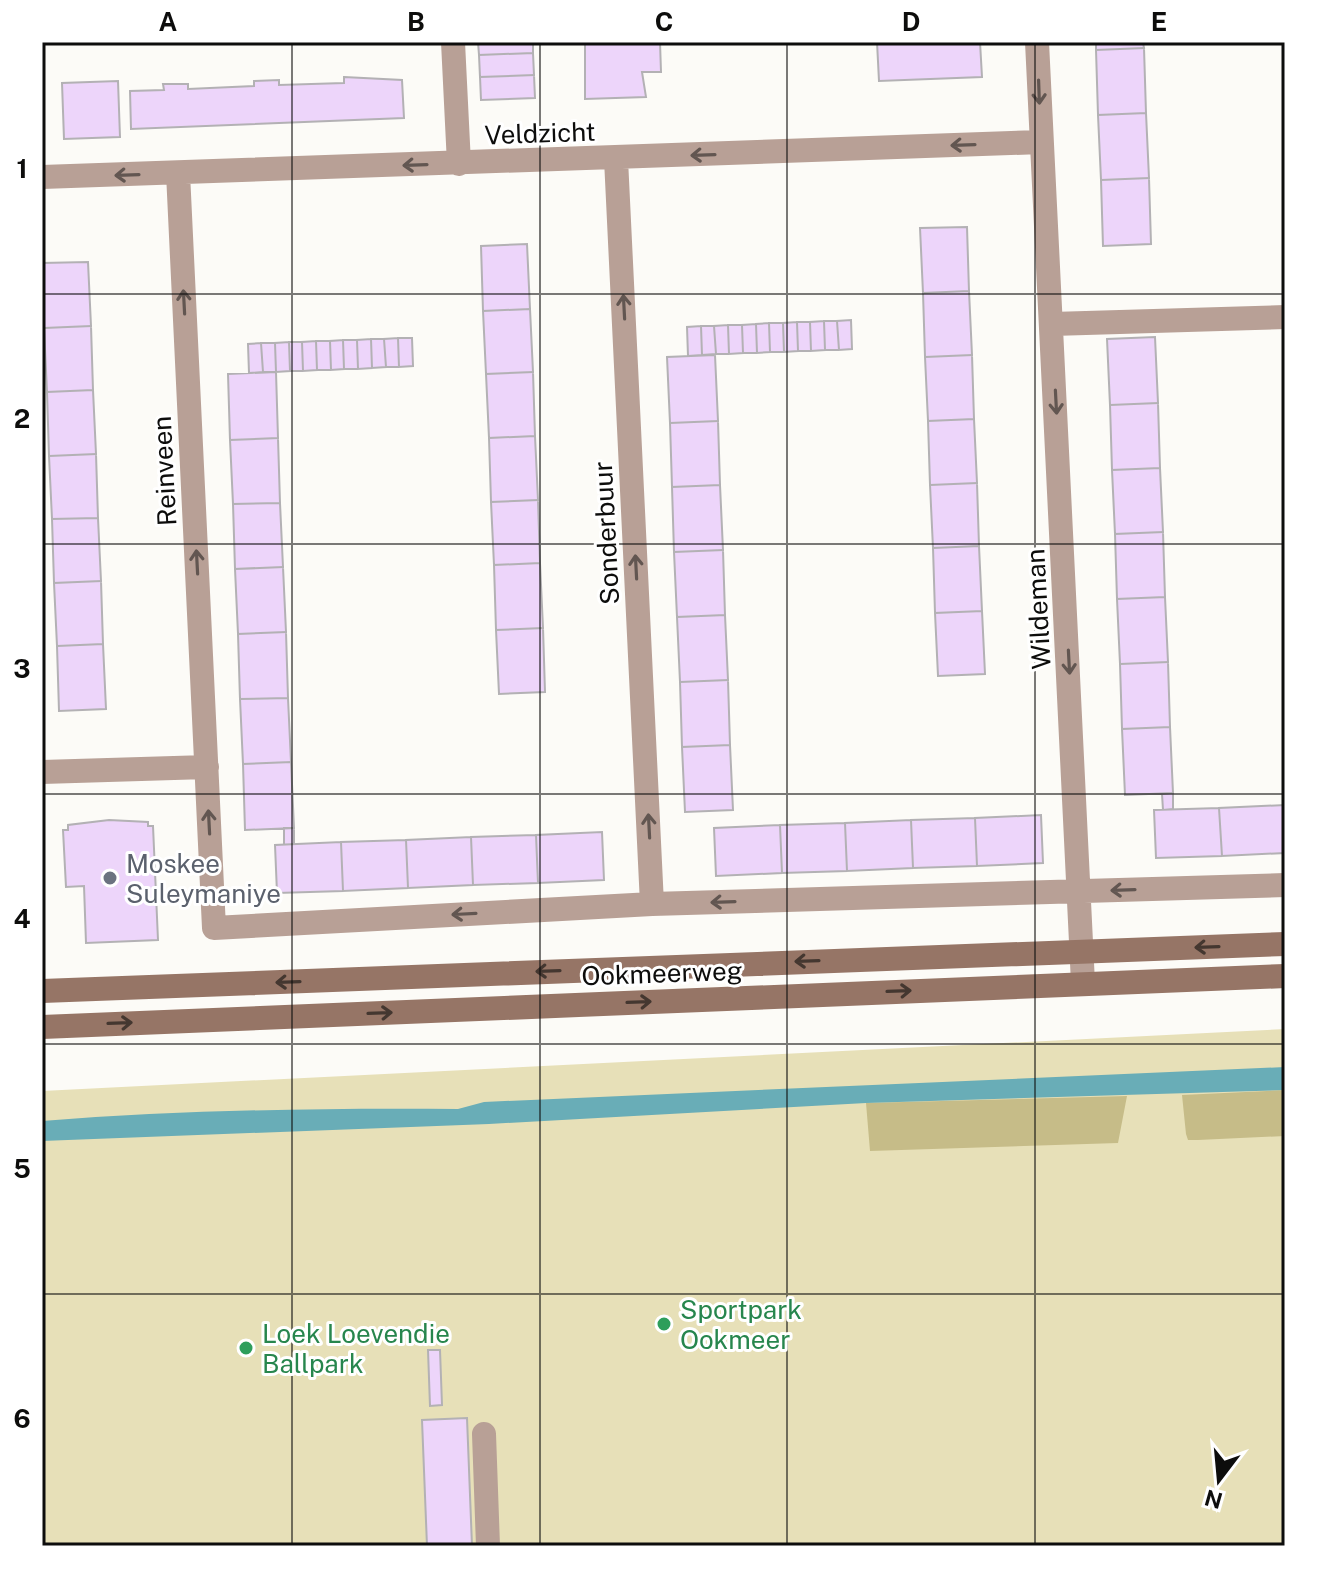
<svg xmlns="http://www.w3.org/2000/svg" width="1327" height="1588" font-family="'Public Sans',sans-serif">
	<rect width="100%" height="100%" fill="#fcfbf7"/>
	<!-- green -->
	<path fill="#e7e0b8" d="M1285,1029V1546H42V1091Z"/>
	<!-- forest -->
	<path fill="#c6bc88" d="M1285,1090V1136L1198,1140H1188L1186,1134L1182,1095Z
		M1127,1096L1118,1143L870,1151L866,1103Z"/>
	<!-- water -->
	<path fill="#69adb7" d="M1285,1067V1090L866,1103L489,1124L42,1141V1121C181,1110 318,1108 458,1109L484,1102Z"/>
	<!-- building -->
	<path fill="#edd5fa" stroke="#b3b1b4" stroke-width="2" d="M478,42H533V53L479,55Z
		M585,42H660L661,72H642L646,97L585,99Z
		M877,42H980L982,77L879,81Z
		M1096,42H1143L1144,48L1096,50Z
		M1144,48L1146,113L1098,115L1096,50Z
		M533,53L534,75L480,77L479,55Z
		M534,75L535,98L481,100L480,77Z
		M344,77L402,80L404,118L131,129L130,91L164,90L163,84H188V89L254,86V81L279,80V85L344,83Z
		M118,81L120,137L64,139L62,83Z
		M1146,113L1149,178L1101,180L1098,115Z
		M1149,178L1151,244L1103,246L1101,180Z
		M967,227L969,291L923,293L920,228Z
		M527,244L530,309L483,311L481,246Z
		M88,262L91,326L44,328L42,263Z
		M969,291L972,355L925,357L923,293Z
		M530,309L533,372L486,374L483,311Z
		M851,320L852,349L839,350L837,321Z
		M824,321L825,350L811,351L810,322Z
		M824,321H837L839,350H825Z
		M797,322H810L811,351H798Z
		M797,322L798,351L784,352L783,323Z
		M769,323L770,352L757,353L756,324Z
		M769,323H783L784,352H770Z
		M756,324L757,353H743L742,325Z
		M728,325L729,354H716L714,326Z
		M728,325H742L743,353L729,354Z
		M91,326L93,390L47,392L44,328Z
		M701,326L702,355L688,356L687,327Z
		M701,326H714L716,354L702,355Z
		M1155,337L1158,403L1110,405L1107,339Z
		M398,338L399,367H386L384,339Z
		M398,338H412L413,366L399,367Z
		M371,339L372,368L358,369L357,340Z
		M371,339H384L386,367L372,368Z
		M343,340H357L358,369H344Z
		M343,340L344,369L331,370L330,341Z
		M316,341H330L331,370H317Z
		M316,341L317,370L303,371L302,342Z
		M289,342L290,371L276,372L275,343Z
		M289,342H302L303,371H290Z
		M261,343L263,372L249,373L248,344Z
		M261,343H275L276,372H263Z
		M715,355L718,421L670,423L667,357Z
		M972,355L974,419L928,421L925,357Z
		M276,372L278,438L230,440L228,374Z
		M533,372L535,436L489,438L486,374Z
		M93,390L96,454L49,456L47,392Z
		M1158,403L1160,468L1112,470L1110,405Z
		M974,419L977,483L930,485L928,421Z
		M718,421L720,485L672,487L670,423Z
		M535,436L538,500L491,502L489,438Z
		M278,438L280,503L233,504L230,440Z
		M96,454L98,518L52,519L49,456Z
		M1160,468L1163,532L1115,534L1112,470Z
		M977,483L979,546L933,548L930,485Z
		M720,485L723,550L674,552L672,487Z
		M538,500L540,563L494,565L491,502Z
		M280,503L283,567L235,569L233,504Z
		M98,518L101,581L54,583L52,519Z
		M1163,532L1165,597L1117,599L1115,534Z
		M979,546L982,611L935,613L933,548Z
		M723,550L725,615L677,617L674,552Z
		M540,563L543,628L496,630L494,565Z
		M283,567L286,632L238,634L235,569Z
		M101,581L103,644L57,646L54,583Z
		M1165,597L1168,662L1120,664L1117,599Z
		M982,611L985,674L938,676L935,613Z
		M725,615L728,680L680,682L677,617Z
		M543,628L545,692L499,694L496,630Z
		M286,632L288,698L240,699L238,634Z
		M103,644L106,709L59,711L57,646Z
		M1168,662L1170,727L1122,729L1120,664Z
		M728,680L730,745L682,747L680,682Z
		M288,698L291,762L243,764L240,699Z
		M1170,727L1173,793L1125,795L1122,729Z
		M730,745L733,810L685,812L682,747Z
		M291,762L294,828L245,830L243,764Z
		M1173,793V809L1163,810L1162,794Z
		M1285,805V853L1222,856L1219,808Z
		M1219,808L1222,856L1156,858L1154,810Z
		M1041,815L1043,863L977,866L975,818Z
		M975,818L977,866L913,868L911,820Z
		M109,820L148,822V826H153L158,940L86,943L84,886L66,887L63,830H68V825Z
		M911,820L913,868L847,871L845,823Z
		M845,823L847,871L782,873L780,825Z
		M780,825L782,873L716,876L714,828Z
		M284,828H294V845H284Z
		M602,832L604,880L538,883L536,835Z
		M536,835L538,883L473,885L471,837Z
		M471,837L473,885L408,888L406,840Z
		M406,840L408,888L343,891L341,842Z
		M341,842L343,891L277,893L275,845Z
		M428,1350H440L442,1405L430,1406Z
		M467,1418L472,1546H427L422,1420Z"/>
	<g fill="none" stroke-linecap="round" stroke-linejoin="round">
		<!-- street -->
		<path stroke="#b8a096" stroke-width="24" d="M453,42L459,164
			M1037,42L1083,983
			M616,159L652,904
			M178,173L214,928L652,904L1285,885
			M42,177L1041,142
			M1052,324L1285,317
			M42,772L207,767
			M484,1434L488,1546"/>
		<!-- secondary -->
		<path stroke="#967566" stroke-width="24" d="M42,991L1285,944
			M42,1027L1285,976"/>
	</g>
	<!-- one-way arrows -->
	<defs><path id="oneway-shaft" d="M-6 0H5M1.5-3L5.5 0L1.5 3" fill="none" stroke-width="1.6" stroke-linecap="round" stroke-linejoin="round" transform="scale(2)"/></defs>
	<g stroke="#625651">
		<use href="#oneway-shaft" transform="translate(1039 92) rotate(88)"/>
		<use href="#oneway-shaft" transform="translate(963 145) rotate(178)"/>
		<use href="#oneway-shaft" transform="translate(703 155) rotate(178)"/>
		<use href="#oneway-shaft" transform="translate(415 165) rotate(178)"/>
		<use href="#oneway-shaft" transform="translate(127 175) rotate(178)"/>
		<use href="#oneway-shaft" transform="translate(184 302) rotate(-93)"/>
		<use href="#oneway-shaft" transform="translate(624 307) rotate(-93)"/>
		<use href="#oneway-shaft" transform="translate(1056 402) rotate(87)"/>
		<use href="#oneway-shaft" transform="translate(197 562) rotate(-93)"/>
		<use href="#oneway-shaft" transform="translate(636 567) rotate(-93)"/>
		<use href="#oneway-shaft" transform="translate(1069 662) rotate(87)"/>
		<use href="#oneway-shaft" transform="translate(209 822) rotate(-93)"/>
		<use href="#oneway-shaft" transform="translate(649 826) rotate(-93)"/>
		<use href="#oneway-shaft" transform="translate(1123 890) rotate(178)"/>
		<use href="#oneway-shaft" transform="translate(723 902) rotate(178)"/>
		<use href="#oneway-shaft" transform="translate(464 914) rotate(177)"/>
	</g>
	<g stroke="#443730">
		<use href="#oneway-shaft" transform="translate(1207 947) rotate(178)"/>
		<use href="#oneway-shaft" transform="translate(807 961) rotate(178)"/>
		<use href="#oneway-shaft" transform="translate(548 971) rotate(178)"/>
		<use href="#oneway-shaft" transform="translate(288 982) rotate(178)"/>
		<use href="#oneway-shaft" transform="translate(899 991) rotate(-2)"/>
		<use href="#oneway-shaft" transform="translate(639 1002) rotate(-2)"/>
		<use href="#oneway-shaft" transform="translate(380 1013) rotate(-2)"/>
		<use href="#oneway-shaft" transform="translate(120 1023) rotate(-2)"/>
	</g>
	<!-- grid -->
	<path fill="none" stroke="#0d0d0c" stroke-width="2" stroke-opacity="0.55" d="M292,42V1546M540,42V1546M787,42V1546M1035,42V1546M42,294H1285M42,544H1285M42,794H1285M42,1044H1285M42,1294H1285"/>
	<!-- markers -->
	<circle fill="#6b7280" stroke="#fff" stroke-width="3" cx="110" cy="878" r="8"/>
	<g fill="#2e9e5b" stroke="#fff" stroke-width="3">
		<circle cx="664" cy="1324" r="8"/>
		<circle cx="246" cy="1348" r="8"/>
	</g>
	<g text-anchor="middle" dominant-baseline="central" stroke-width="6" stroke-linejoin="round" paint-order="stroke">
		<!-- street labels -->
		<g font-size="26" fill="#0d0d0c" stroke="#fff">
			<text transform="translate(540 133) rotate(-2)">Veldzicht</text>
			<text transform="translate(164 471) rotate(-93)">Reinveen</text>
			<text transform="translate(606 533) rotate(-93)">Sonderbuur</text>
			<text transform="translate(1038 609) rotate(-93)">Wildeman</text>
			<text transform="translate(662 973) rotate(-2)">Ookmeerweg</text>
		</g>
		<!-- worship labels -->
		<g font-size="26" fill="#5b616d" stroke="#fff" text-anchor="start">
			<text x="126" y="863">Moskee<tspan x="126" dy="30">Suleymaniye</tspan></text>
		</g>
		<!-- leisure labels -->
		<g font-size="26" fill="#27864d" stroke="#fff" text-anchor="start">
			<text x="680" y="1309">Sportpark<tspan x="680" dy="30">Ookmeer</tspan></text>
			<text x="262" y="1333">Loek Loevendie<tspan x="262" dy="30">Ballpark</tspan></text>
		</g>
	</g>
	<!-- border -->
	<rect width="1327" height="1588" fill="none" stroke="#ffffff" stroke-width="88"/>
	<!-- north arrow -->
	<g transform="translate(1219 1480) rotate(196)" stroke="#ffffff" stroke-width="6" paint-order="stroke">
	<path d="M0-6L14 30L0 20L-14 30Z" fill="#0d0d0c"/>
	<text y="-12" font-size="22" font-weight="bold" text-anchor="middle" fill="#0d0d0c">N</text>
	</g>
	<rect x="44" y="44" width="1239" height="1500" fill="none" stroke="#0d0d0c" stroke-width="3"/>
	<g font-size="26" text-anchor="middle" font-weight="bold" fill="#0d0d0c">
		<text x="168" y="31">A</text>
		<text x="416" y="31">B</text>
		<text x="664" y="31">C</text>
		<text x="911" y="31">D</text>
		<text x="1159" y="31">E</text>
		<text x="22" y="178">1</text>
		<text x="22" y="428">2</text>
		<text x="22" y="678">3</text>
		<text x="22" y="928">4</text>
		<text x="22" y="1178">5</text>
		<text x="22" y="1428">6</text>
	</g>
</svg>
